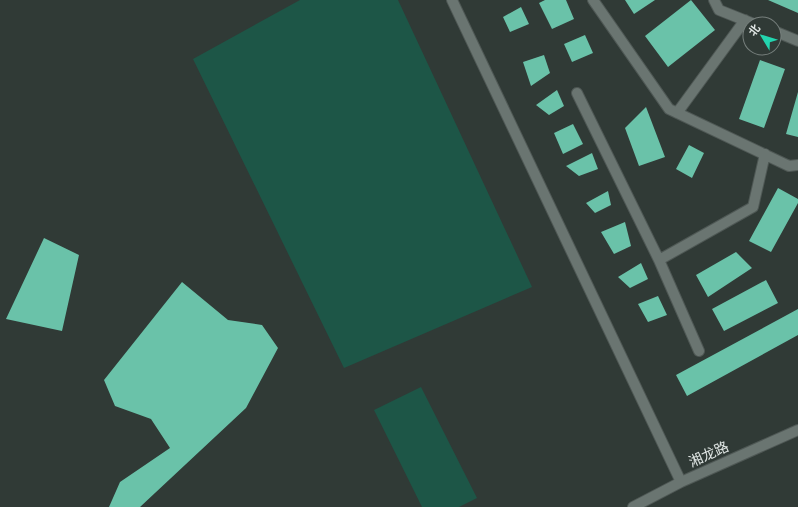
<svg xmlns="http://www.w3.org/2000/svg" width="798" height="507" font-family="'Source Sans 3','Noto Sans SC',sans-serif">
	<rect width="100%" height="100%" fill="#303a36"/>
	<!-- green -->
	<path fill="#1d5647" d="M300,0H398L532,287L344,368L193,59Z
		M421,387L477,498L459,507H422L374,410Z"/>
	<!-- building -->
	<path fill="#6ac2a9" d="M545,0H566L574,19L552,29L539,3Z
		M625,0H655L634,14Z
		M691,0L715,30L668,67L645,36Z
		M768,0H798V13Z
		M521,7L529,24L510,32L503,17Z
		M585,35L593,53L572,62L564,44Z
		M544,55L550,73L531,86L523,62Z
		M760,60L785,69L764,128L739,119Z
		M557,90L564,106L549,115L536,105Z
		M798,92V137L786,134Z
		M646,107L665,157L639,166L625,128Z
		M573,124L583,144L563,154L554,133Z
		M689,145L704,153L692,178L676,169Z
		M592,153L598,169L579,176L566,166Z
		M778,188L798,199V203L771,252L749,241Z
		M608,191L611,205L595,213L586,203Z
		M625,222L631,246L614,254L601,232Z
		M44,238L79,255L62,331L6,319Z
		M736,252L752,268L708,297L696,275Z
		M641,263L648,279L630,288L618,277Z
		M766,280L778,303L724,331L712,309Z
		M182,282L228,320L262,325L278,348L246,408L140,507H109L120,482L170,448L151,419L115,406L104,380Z
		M658,296L667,315L648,322L638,304Z
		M798,309V335L687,396L676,375Z"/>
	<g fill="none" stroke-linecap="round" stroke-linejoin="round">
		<!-- minor casing -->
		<g stroke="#4f5855" stroke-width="12">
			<path id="minor" d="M452,0L681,482
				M593,0L669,109L789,166L798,165
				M714,0L719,10L754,24
				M774,31L798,41
				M577,93L659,260L699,351
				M677,113L745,20
				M659,260L753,207L765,154
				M633,507L681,482L798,430"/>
		</g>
		<!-- minor -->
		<use href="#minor" stroke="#6a7571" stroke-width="10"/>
	</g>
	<g text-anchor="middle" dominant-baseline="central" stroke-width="4" stroke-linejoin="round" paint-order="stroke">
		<!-- street labels -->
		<g font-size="14" fill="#e0e6e4" stroke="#303a36">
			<text transform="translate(709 455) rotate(-24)">湘龙路</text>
		</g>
	</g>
	<!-- north arrow -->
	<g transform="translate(762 36) rotate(308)"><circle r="19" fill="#303a36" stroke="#767f7c"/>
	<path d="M0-3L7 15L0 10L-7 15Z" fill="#23d5af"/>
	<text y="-6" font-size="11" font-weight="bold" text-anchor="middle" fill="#e0e6e4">北</text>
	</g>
</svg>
